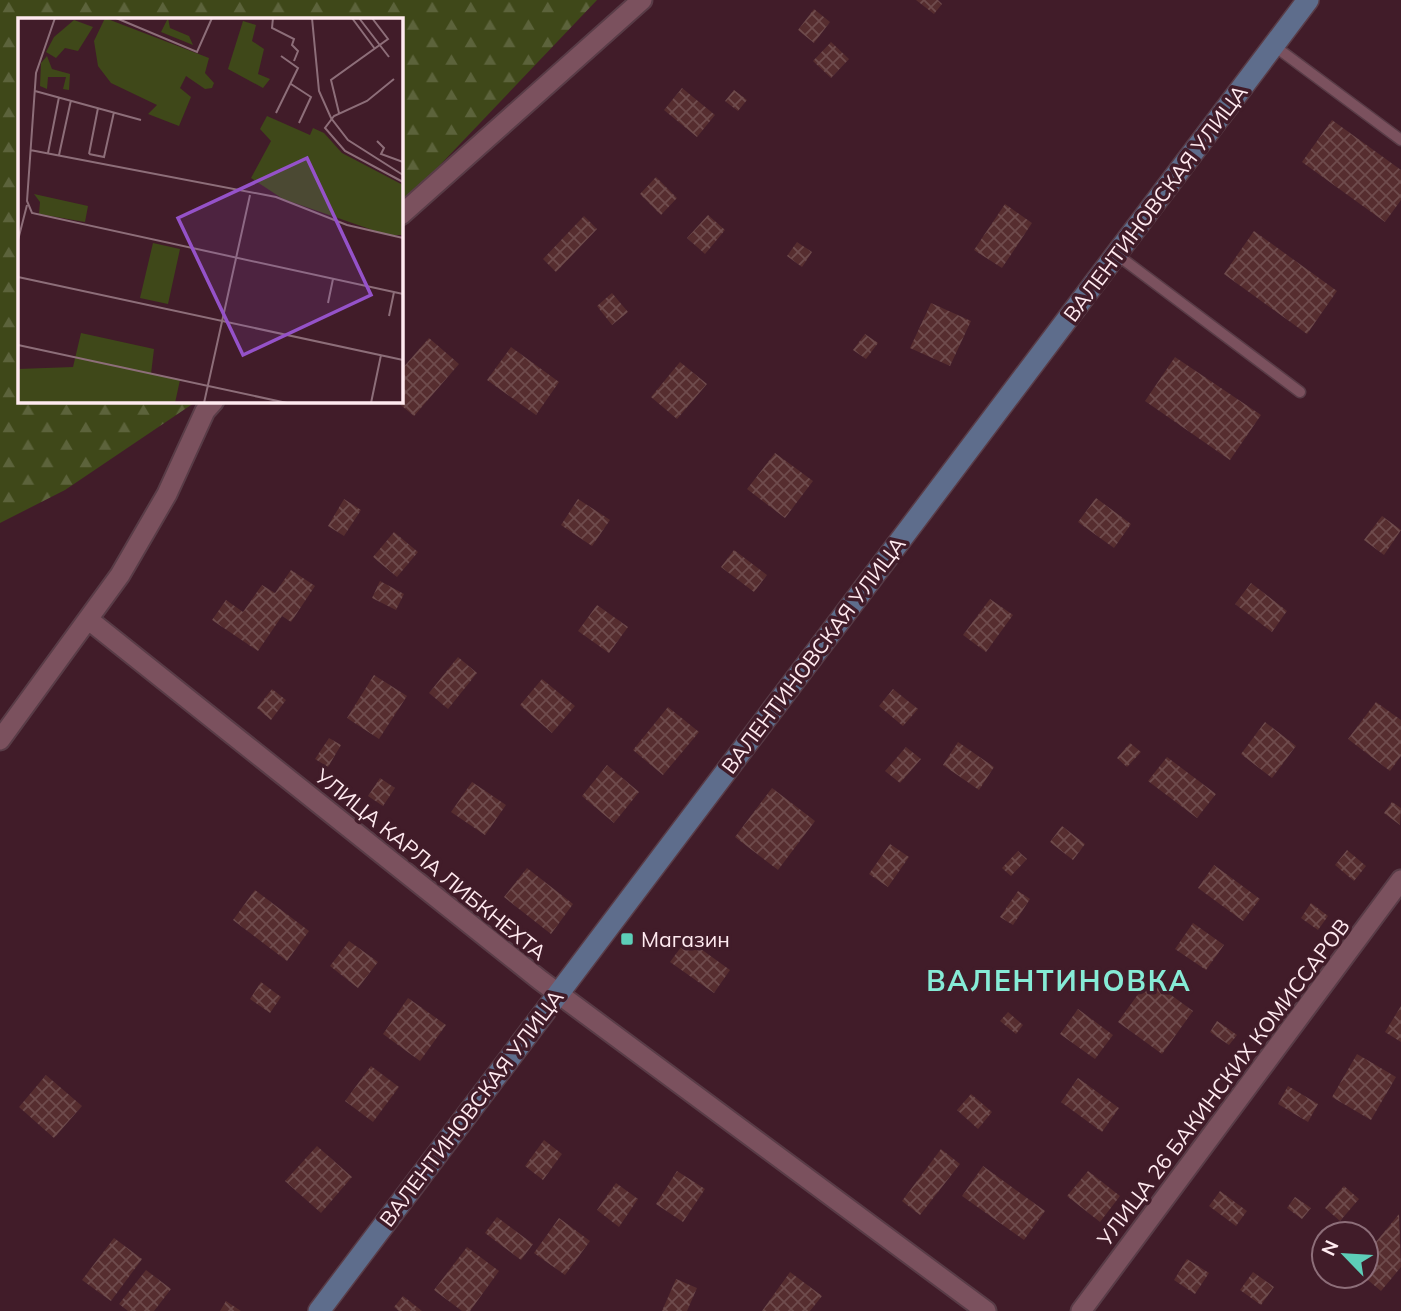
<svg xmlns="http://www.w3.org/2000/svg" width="1401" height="1311" font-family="Mulish,sans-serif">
	<defs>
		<pattern id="forest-firs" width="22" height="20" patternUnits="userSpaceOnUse" patternTransform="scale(1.75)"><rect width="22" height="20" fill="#3f4819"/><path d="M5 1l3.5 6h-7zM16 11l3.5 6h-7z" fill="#5c633b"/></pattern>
		<pattern id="building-cross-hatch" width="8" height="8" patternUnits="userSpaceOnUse" patternTransform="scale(1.75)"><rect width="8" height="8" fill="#562d2f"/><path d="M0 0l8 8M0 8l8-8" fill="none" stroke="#6f4c4d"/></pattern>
	</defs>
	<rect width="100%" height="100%" fill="#411c29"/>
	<!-- forest -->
	<path fill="url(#forest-firs)" d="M0,0H597L401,206V19H19V401H197L65,490L0,523Z"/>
	<!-- building -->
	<path fill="url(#building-cross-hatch)" d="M916,0H938L942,4L934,14Z
		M814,9L830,22L814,43L798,30Z
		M831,42L849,59L831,78L813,61Z
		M682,88L715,115L697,137L664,110Z
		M734,90L747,100L738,111L725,101Z
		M1332,120L1401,170V200L1385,222L1302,162Z
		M656,177L677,198L661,215L640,194Z
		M1005,204L1032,223L1002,268L974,250Z
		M708,215L725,230L705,254L687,238Z
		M584,216L597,229L556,272L543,259Z
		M1254,231L1337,291L1307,334L1224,274Z
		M797,242L812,252L802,267L787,256Z
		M612,293L628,312L612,325L597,306Z
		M931,303L971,321L950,366L910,348Z
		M865,334L878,343L866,359L853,350Z
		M429,338L459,364L414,416L396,401H401V370Z
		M511,347L559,382L536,415L487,380Z
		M1175,357L1261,415L1230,460L1145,401Z
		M680,362L707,384L677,419L651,397Z
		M775,453L813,481L785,518L747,489Z
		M1096,498L1131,524L1114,548L1078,522Z
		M344,499L361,510L344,536L328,526Z
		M578,499L610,520L592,546L561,525Z
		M1382,516L1401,530L1384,555L1364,540Z
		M394,532L418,552L397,577L373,557Z
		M734,550L767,575L754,592L721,567Z
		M291,570L315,586L291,622L282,616L258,651L212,620L226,600L243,612L262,585L275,593Z
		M380,581L404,594L396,610L372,598Z
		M1251,583L1287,611L1272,632L1235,604Z
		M990,599L1013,615L986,652L963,635Z
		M597,605L628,627L609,653L578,631Z
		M458,657L477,673L448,709L429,693Z
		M374,675L407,696L379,739L347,718Z
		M542,679L575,706L552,733L520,705Z
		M272,689L286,700L271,720L257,708Z
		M893,689L918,709L903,726L879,706Z
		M1376,702L1401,720V756L1390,771L1348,739Z
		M668,707L699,732L663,775L633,750Z
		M1265,722L1296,746L1272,778L1241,754Z
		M329,738L341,745L328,767L315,759Z
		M958,742L994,767L979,790L943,765Z
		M1130,743L1141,752L1127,767L1117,758Z
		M906,747L921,759L900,783L885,771Z
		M1167,757L1216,794L1197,818L1148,781Z
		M607,765L639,792L614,823L582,796Z
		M380,778L395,788L383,806L368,796Z
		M472,782L506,805L485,835L451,812Z
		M772,788L815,821L778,870L735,837Z
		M1392,802L1401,808L1400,825L1384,813Z
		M1062,826L1085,844L1073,860L1050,842Z
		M890,844L909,857L888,887L869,874Z
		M1347,850L1366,866L1354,881L1335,865Z
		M1018,851L1027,859L1011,876L1002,868Z
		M1214,865L1260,899L1243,921L1198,888Z
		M527,868L573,904L551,934L504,897Z
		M255,890L309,931L287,961L233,920Z
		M1018,891L1030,899L1013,925L1000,917Z
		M1311,903L1328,916L1318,930L1301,918Z
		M1193,923L1224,945L1206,970L1175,949Z
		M687,939L730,970L714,993L670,962Z
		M349,941L378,962L358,988L330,966Z
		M1149,979L1193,1011L1162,1054L1118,1022Z
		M261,982L281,997L270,1013L250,999Z
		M408,998L446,1025L420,1061L383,1034Z
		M1401,1006V1042L1385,1032Z
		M1078,1009L1113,1035L1095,1059L1060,1034Z
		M1008,1012L1023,1025L1016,1034L1000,1021Z
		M1217,1021L1237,1035L1229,1045L1210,1032Z
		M1357,1054L1396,1077L1371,1120L1332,1097Z
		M371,1066L399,1087L373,1122L345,1101Z
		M46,1075L82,1106L54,1138L19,1107Z
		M1078,1078L1119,1108L1102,1132L1061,1102Z
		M1288,1086L1318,1104L1308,1122L1278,1104Z
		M971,1094L992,1112L978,1129L957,1110Z
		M544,1140L562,1154L543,1180L525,1166Z
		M317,1146L352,1177L321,1213L285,1181Z
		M941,1149L960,1164L920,1215L902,1201Z
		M983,1166L1045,1211L1024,1240L962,1196Z
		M677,1171L705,1189L683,1222L656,1204Z
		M1088,1171L1120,1196L1100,1222L1067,1196Z
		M616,1183L638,1199L619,1227L597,1210Z
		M1344,1186L1359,1199L1340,1221L1325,1208Z
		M1220,1191L1247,1211L1236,1226L1209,1206Z
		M1295,1197L1311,1208L1302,1219L1287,1208Z
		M1399,1214L1401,1267L1381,1291L1363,1276H1366V1254Z
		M497,1217L533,1244L521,1260L485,1233Z
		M559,1218L590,1241L565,1275L534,1253Z
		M114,1238L142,1259L111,1301L82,1280Z
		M467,1247L499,1271L470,1311H462L434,1290Z
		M1187,1259L1209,1273L1195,1294L1174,1280Z
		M146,1270L171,1289L154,1311H128L119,1304Z
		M790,1272L822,1296L810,1311H762Z
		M1253,1272L1274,1287L1261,1305L1240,1290Z
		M676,1279L697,1288L687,1311H662Z
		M403,1296L422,1311H399L394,1307Z
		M226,1301L241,1311H220Z"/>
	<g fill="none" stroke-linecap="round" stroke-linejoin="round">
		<!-- service casing -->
		<g stroke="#593c47" stroke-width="13">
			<path id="service" d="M1273,45L1401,140
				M1116,254L1300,392"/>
		</g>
		<!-- minor casing -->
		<g stroke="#593c47" stroke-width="23">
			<path id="minor" d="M401,215L642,0
				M89,620L540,980L986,1311
				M0,740L120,575L167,494L205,411L214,401
				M1081,1311L1401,880"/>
		</g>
		<!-- secondary casing -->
		<g stroke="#593c47" stroke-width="24">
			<path id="secondary" d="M319,1311L1308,0"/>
		</g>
		<!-- service -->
		<use href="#service" stroke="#7b515e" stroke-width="10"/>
		<!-- minor -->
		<use href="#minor" stroke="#7b515e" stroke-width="19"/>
		<!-- secondary -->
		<use href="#secondary" stroke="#5e6d8c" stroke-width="21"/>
	</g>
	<!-- markers -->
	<rect fill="#5dceb8" stroke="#411c29" stroke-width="2.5" x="620" y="932" width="14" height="14" rx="3.5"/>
	<g text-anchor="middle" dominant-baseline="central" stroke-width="7" stroke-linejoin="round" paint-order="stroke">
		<!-- street labels -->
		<g font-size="21" fill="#ffeaf0" stroke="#411c29">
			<text transform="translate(1155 203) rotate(-53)">ВАЛЕНТИНОВСКАЯ УЛИЦА</text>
			<text transform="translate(813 655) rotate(-53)">ВАЛЕНТИНОВСКАЯ УЛИЦА</text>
			<text transform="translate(431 864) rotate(39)">УЛИЦА КАРЛА ЛИБКНЕХТА</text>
			<text transform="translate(1223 1082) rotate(-53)">УЛИЦА 26 БАКИНСКИХ КОМИССАРОВ</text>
			<text transform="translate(471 1108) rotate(-53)">ВАЛЕНТИНОВСКАЯ УЛИЦА</text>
		</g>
		<!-- poi labels -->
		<g font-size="21" fill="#ffeaf0" stroke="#411c29" text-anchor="start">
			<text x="641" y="939">Магазин</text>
		</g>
		<!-- district labels -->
		<g font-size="28" font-weight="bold" letter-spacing="2" fill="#86ebd6" stroke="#411c29">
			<text x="1059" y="980">ВАЛЕНТИНОВКА</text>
		</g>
	</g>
	<!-- overview -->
	<g transform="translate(18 18)">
		<rect width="385" height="385" fill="#411c29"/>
		<path d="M87,0L191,40L187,55L196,65L194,70L187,71L168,58L162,70L173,79L161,108L130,96L139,87L93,65L80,48L76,23ZM150,0L152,10L171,18L175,27L143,14ZM56,2L75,9L60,33L47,30L38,40L28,34L36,19ZM225,3L238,7L234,23L246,31L240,56L252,61L245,70L210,51ZM29,38L34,51L52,56L51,72L45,71L48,59H30L29,71L22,68L23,45ZM249,98L292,117L295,110L306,115L324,135L385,167V217H369L265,181L233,160L253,123L242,111ZM16,176L70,188L67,204L21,196L22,184ZM63,315L136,331L133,356L162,362L157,385H0V351L55,349Z" fill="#3f4819"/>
		<path d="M135,225L162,231L150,286L122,280Z" fill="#3f4819"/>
		<path fill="none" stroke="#8d6e79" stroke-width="2" d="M37,0L18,55L9,183L14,195L385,276M98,0L179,34L194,0M255,0L254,10L276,21L274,27L280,33L276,43M294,0L301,73L313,100L330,122L385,157M334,0L357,31M341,0L371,39M376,61L349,83L316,98L307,110L327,133L385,164M273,66L293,79L281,105M17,73L123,102M258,95L280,50L263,38M321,95L313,62L370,21L354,0M359,123L366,130L363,136L385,144M12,132L258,179L329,207L385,220M30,135L41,79M71,136L86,139L96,94M71,136L80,90M41,137L53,82M0,222L9,187M0,259L385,342M310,285L315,261M371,298L376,274M0,327L269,385M186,385L232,177M353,385L363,337"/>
		<path fill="#9552c9" fill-opacity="0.15" stroke="#9552c9" stroke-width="3.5" d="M289,140L353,277L225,337L160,200Z"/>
		<rect width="385" height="385" fill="none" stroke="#ffeaf0" stroke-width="3.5"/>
	</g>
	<!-- north arrow -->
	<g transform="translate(1345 1255) rotate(295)"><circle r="33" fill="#411c29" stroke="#8d6e79" stroke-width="2"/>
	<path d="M0-5L12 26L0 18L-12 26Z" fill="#5dceb8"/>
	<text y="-10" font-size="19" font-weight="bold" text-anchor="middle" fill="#ffeaf0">N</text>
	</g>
</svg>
